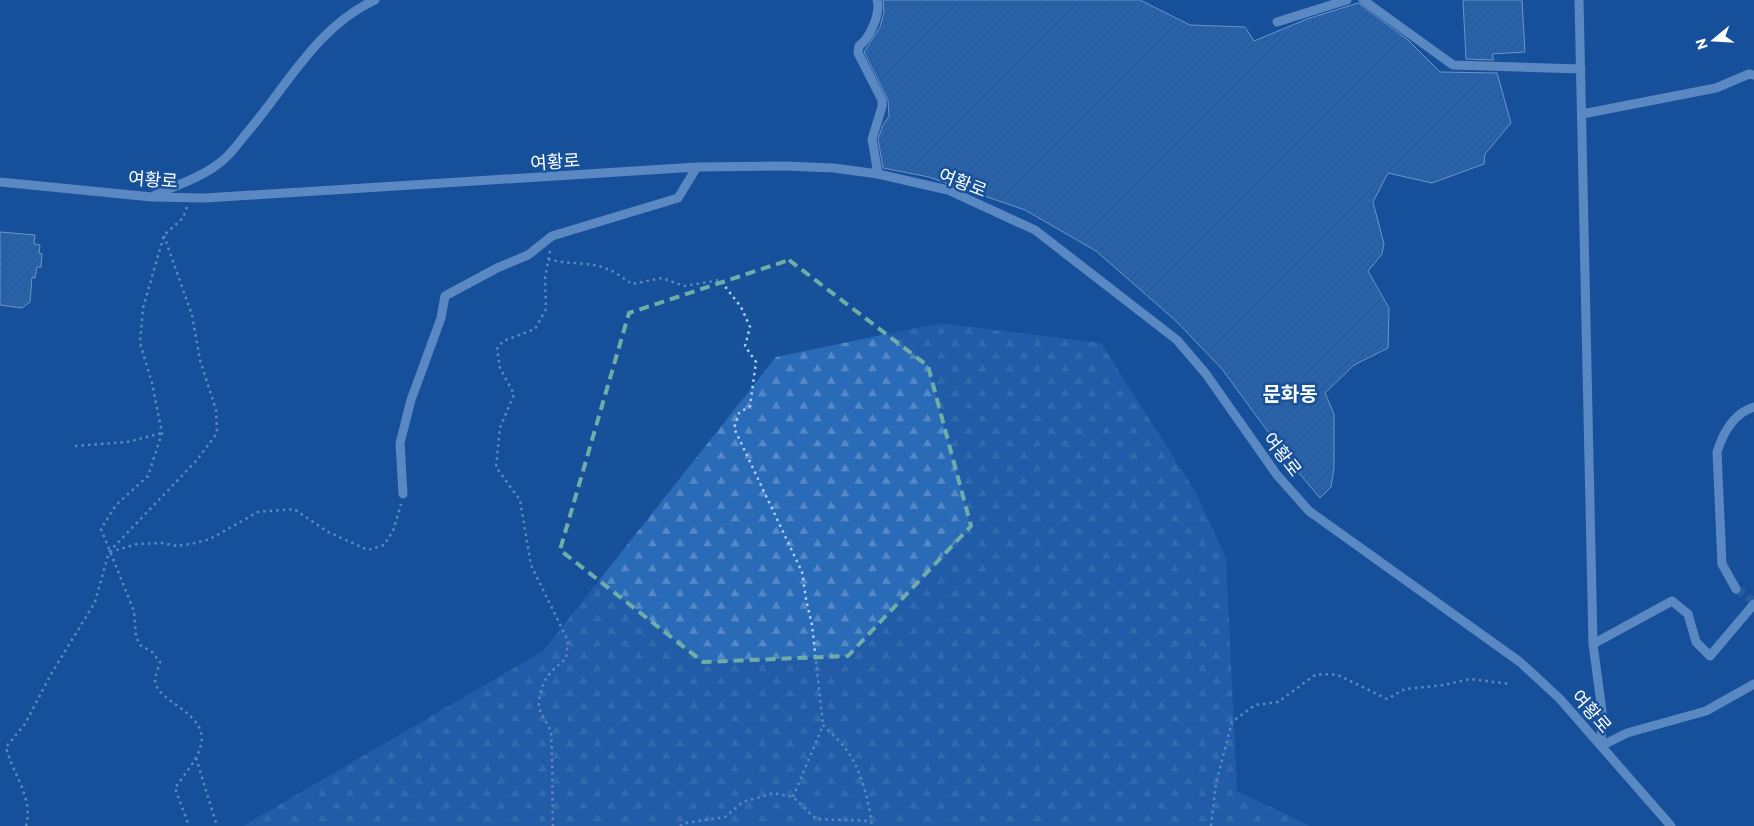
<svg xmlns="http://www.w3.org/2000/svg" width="1754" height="826" font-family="Commissioner,'Noto Sans KR',sans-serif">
	<defs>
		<pattern id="forest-firs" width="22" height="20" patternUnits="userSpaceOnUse" patternTransform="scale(1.25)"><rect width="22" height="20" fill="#2a6bb8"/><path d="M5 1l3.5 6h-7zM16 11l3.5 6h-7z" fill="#5589c6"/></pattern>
		<pattern id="building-hatch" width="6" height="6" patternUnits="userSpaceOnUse" patternTransform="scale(1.25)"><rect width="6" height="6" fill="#3f7ac1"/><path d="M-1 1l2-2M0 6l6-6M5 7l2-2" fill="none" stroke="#45658c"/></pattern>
	</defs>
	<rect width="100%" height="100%" fill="#17519a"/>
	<!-- forest -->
	<path fill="url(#forest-firs)" d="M940,323L1101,343L1195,491L1226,558L1237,791L1310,826H243L543,651L776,357Z"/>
	<!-- building -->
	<path fill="url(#building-hatch)" stroke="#d4e6fc" d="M883,0H1140L1190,25L1245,27L1254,41L1307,19L1358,3L1408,40L1440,72L1497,73L1511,123L1485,154L1484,164L1432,183L1388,173L1373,202L1384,244L1382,254L1368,271L1389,308L1388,348L1354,365L1325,393L1334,414V468L1331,487L1320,498L1293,466L1222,369L1176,321L1096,251L1025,210L929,177L883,168L878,139L883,125L889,116L888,100L864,52L880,27L884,12Z
		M1463,0H1522L1525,52L1492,54L1494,60L1466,59Z
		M0,232L35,235L34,244L40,245L39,253L42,254L41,267H37L35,278L32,277L30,302L22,308L0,305Z"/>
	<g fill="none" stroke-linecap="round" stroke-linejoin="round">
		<!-- minor-tunnel -->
		<path stroke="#3a6ba9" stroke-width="9" stroke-dasharray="9 4.5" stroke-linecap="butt" d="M1736,589L1754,602"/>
		<!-- path -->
		<path stroke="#acccf2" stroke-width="2.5" stroke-dasharray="2.5 4" stroke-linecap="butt" d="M187,207L183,218L164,235L143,308L140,343L152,383L162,433L148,476L116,505L101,529L134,611L136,637L140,645L152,652L160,662C159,667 155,675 155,680C156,703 209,712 201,745C198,759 183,776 175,788L189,826
			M550,251L545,278L546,309L535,329L503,341L497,349L500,368L514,394L500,428L496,467L520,500L531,565L568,641L566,659C549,671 541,682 539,702C537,713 550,724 551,734C553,765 552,795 553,826
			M548,259C567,265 589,261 607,269C616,272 624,279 632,284L662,278L684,286L720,280L741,307L750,327L745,346L756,362L750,406L739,413L734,428L802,572L806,599L812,625L823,725
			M75,446L127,442L162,433
			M110,552L137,544L163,543L177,546L195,543L210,539L258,512L294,509L328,532L368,550L384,545L393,531L401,504
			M196,758L217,826
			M793,797L823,725C830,732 839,740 845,748C861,768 869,801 872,826
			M26,826C34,798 12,773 6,747L25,724L50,676L95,602L109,552L197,460L217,433L216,410L200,360L192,315L164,236
			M680,826L685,823L725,817L743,802L774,793L793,797L816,819L871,821
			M1211,826L1216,783L1232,722L1255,705L1278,702L1315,675L1323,674L1338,675L1387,699L1405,689L1444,685L1470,679L1511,684"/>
		<!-- minor -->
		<path stroke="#acccf2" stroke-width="9" d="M877,0C881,13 870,38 859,46L858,53L882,100V107L872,139L878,174
			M1363,0L1453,65L1581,69
			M1579,0L1593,644L1602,711L1601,746L1627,733L1706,711L1754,684
			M1277,22L1347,0
			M1582,114L1716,88L1749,74L1754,75
			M0,182L152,197L205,198L697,167L784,166L834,168L878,174L948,190L1035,230L1177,340L1206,374L1277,475L1309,511L1520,662L1560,699L1671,826
			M155,195C177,185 203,177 222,161C231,154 238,144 245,135C286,88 316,27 375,0
			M403,494L400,443L411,400L441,318L445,296L497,268L528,255L552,236L678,198L697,167
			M1736,589L1722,564L1717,452C1723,433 1734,413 1754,407
			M1593,644L1672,601L1688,614L1696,642L1710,656L1754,604"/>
	</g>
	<!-- marked area -->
	<path d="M0 0H1754V826H0ZM789,260L928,366L971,526L848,656L703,662L560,550L629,313Z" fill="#17519a" fill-opacity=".55" fill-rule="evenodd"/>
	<path fill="none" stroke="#6fada8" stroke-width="4" stroke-dasharray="10 6" stroke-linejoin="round" d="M789,260L928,366L971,526L848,656L703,662L560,550L629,313Z"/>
	<g text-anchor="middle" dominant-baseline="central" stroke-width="5" stroke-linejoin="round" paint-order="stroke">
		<!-- street labels -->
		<g font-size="18" fill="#fff" stroke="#17519a">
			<text transform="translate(555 161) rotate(-4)">여황로</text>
			<text transform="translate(153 179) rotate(4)">여황로</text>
			<text transform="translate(963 182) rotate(21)">여황로</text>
			<text transform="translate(1283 454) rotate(52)">여황로</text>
			<text transform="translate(1592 711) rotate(49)">여황로</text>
		</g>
		<!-- quarter labels -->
		<g font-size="20" font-weight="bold" fill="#fff" stroke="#17519a">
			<text x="1290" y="393">문화동</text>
		</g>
	</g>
	<!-- north arrow -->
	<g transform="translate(1714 40) rotate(252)" stroke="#17519a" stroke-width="4" paint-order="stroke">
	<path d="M0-4L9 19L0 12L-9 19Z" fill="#ffffff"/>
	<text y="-8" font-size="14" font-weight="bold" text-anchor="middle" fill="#ffffff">N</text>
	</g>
</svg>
